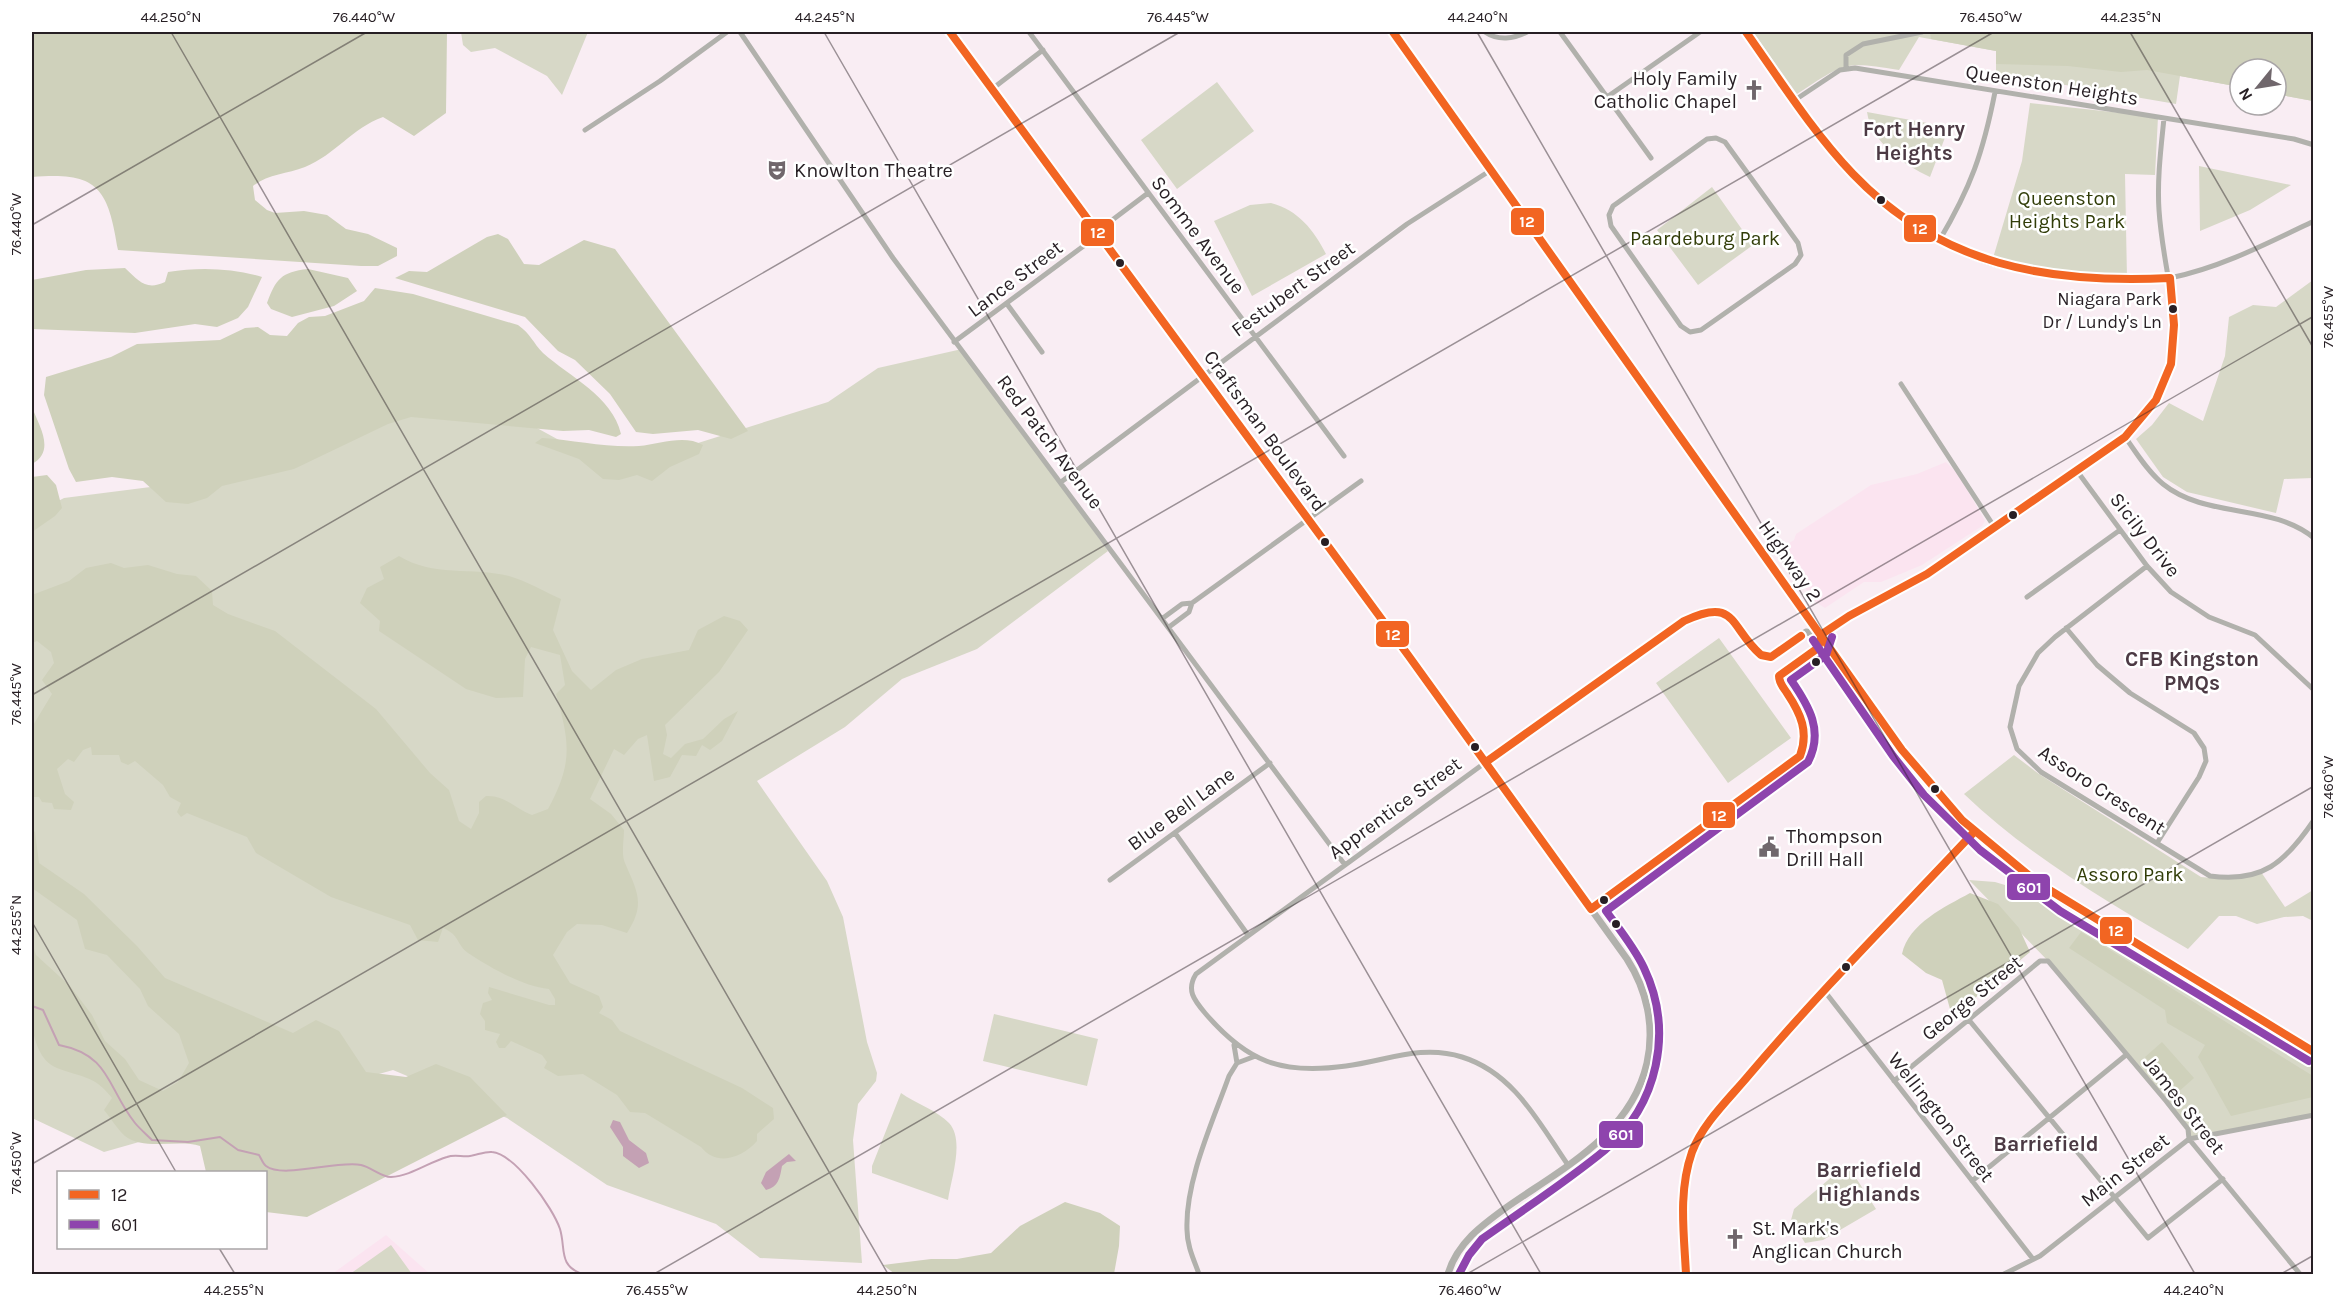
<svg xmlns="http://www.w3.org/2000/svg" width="2345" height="1306" font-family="Karla,sans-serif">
	<rect width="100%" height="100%" fill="#f9edf3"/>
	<!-- built -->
	<path fill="#fbe4f0" d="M1946,462L1958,474L1985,521L1982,526L1922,565L1881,582H1864L1825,608L1814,601L1781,552L1784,546L1794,540L1796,534L1871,485L1917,474Z
		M386,1235L430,1274H332Z"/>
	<!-- green -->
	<path fill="#d7d8c7" d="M461,32H588L562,95L547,76L495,48L471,52L463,45Z
		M1753,32H2310L2313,101L2276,94V69H2240V87L2180,76L2176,104L1996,73V51L1919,37L1899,70C1843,61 1845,63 1797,94Z
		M1217,82L1254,131L1177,189L1141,140Z
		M2030,103L2158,117L2155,175L2125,174L2127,278L2077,275L1993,258L2022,161Z
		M1867,112L1949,127L1930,177C1904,165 1871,142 1867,112Z
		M2199,166L2291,185L2250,210L2200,231Z
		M1712,187L1753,245L1698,285L1657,230Z
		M1271,203C1298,210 1314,230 1326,254L1252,296L1214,221L1250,205Z
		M2313,280V478L2284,479L2276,513L2187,492L2163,477L2136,439L2152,425L2169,403L2203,421L2225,356L2229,317L2253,305L2276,307Z
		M962,349L1108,551L977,649L902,679L845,727L757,781L827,881L843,917L867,1042L877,1073L876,1081L858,1104L853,1140L862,1263L760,1258L716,1224L607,1185L507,1118L393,1070L104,1152L32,1118V515L64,498L190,482L391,414L515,416L590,457L679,449L828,402L878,368Z
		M1719,638L1791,738L1728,783L1656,683Z
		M2014,755L2039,774L2201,877L2224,879L2261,872L2285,907L2313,890V921L2303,916L2284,917L2257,924L2236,916H2219L2188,949C2109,903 2030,857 1964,794Z
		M1969,880L1995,882L2038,895L2313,1053V1115L2189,1139L2188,1129L2051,964Z
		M994,1014L1098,1039L1087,1086L983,1061Z
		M901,1093C915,1103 938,1111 949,1123C965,1140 951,1179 948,1200L872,1173V1166Z
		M1847,1164L1876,1209L1823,1240L1805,1243L1791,1220L1794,1209Z
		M391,1245L412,1274H350Z"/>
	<!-- forest -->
	<path fill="#cfd1bb" d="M32,32H447L446,113L414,136L383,117C352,128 335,155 305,167C287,174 268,174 253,186L255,200L267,210L275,213L304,211L327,215L346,229L368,234L397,248V256L378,266H361L118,250C108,189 99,171 32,177Z
		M1930,32H2313V101L2276,94V69H2240V87L2147,70L2121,72L2068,66L1996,64V51L1931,39Z
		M498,234L508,239L524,264L539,265L584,240L615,249L748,431L731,439L698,430L653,434L636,432L610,394L575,360L558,351L525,317L395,278L409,271L427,272L487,237Z
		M125,268C139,281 146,291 165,282L168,272C199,267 232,268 262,277L248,307L238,318L217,327L195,324L135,333L32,329V280L86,270Z
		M308,269L348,278L357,291L334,306L292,317L271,309L267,303C276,279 281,272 308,269Z
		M375,288L413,294L518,325C531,334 533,343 543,353C570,377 612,396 621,434L616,437L589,430L563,431L411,417L388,424L294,469L222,486L207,498L188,504L166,502L143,481L112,477L76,482L69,469L44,395L46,377L111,357L137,344L220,340L245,328L258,327L270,335L287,336L298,323L309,317L325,316L364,301Z
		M32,407C39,426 56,451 32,464Z
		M542,438C574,440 607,448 639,446C660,444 684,434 703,445L699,454L670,467L652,481L637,475L619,480L603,479L579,459L535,443Z
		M47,475L56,485L62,508L55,516L32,532V477Z
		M399,556C432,577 473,567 509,576C527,581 545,592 561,599L553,630L572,671L591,690L616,670L642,659L689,650L698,630L724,616L740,621L748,630L719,672L665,725L667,735L663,754L671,758L685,744L703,739L724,719L738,711L722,741L710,750L702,745L696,756L682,755L670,777L654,781L647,735L638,739L624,755L614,749L590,799L611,814L624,830C624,840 621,854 625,863C637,891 646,904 627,933L602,925L577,924L567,932L553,955L570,983L599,996L603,1007L599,1013L612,1020L620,1031L742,1088L773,1108L774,1119L757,1134V1141C742,1158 717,1167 701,1147L645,1113L630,1112L617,1095L583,1074L558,1076L544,1068L547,1062L542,1055L511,1041L505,1048H499L496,1042L500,1034L485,1030V1021L480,1014L483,1003L492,1000L488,993L489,987L549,1005H555V999L549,989C522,986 491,968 468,953C456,944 460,935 443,928L438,942L418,940L410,925L331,897L256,853L247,837L187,813L181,817L177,812L181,803L170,797L163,785L135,761L128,765L121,762L119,755H92L91,747L83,750L74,762L68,759L57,769L65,794L74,802L71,810L54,809L52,803L42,802L39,797H32V727L52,694L42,680L54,663L51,652L37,641L32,643V595L69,581L86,568L111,563L124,568L148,565L177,574L196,576L212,591L213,605L228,614L275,631L376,709L430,773L449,790L459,821L471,829L479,813V802L486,796C505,795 514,808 532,815L548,809C573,763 570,743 556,694L565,685L560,655L531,647L525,659L523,697L496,698L466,689L379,631L380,621L360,603L367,588L384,579L380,567Z
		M32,829L35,832L39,863L84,894L137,946L165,978L293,1033L316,1020L339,1031L366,1072L406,1077L436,1064L470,1077L507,1115L307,1217L266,1212V1172H206L200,1146C179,1139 143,1151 125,1136C117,1129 111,1118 104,1110L112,1098C94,1075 83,1078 57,1068C21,1054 31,975 32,943L36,955L70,986L92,1015L105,1041L125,1059L139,1080L163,1091L178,1082L189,1063L179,1034L148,1006L140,989L107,955L85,949L77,920L32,888Z
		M1970,893L1998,904L2019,928L2030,952L1957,1013L1950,1009L1942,980L1926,973L1902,954C1909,923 1945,907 1970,893Z
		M2081,932L2313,1076V1097L2231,1116L2198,1057L2205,1045L2167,1023L2165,1010L2069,948Z
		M2162,1042L2194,1078L2176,1094L2145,1057Z
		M1065,1202L1100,1213L1120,1226L1119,1246L1114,1274H895L883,1265L931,1259H957L991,1253L1020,1226Z"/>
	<!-- water -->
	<path fill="#c4a1b4" d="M613,1120L620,1122L629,1140L646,1153L649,1163L639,1168L623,1156V1147L610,1127Z
		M789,1154L796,1161L787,1162L782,1166C780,1177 779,1187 766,1190L761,1183L766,1172Z"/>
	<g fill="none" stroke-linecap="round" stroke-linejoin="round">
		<!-- stream -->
		<path stroke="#c4a1b4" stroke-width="2" d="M32,1006L43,1010L59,1045C111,1055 107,1088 135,1123C140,1129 146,1134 152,1140L188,1142L220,1137L238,1150L259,1155C261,1158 263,1164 266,1166C283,1179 337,1160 361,1165C371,1167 381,1177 391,1177C411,1176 429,1162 447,1157C454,1154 462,1157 470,1156C477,1155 486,1151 492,1152C515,1154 553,1208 560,1229C566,1249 558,1265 582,1274"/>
		<!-- minor -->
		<path stroke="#b1b1ac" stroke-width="5" d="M740,32L893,258L1345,865
			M1029,32L1344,456
			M1485,32C1498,41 1514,39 1527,32
			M1560,32L1651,158
			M1746,32C1781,80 1813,133 1855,176C1887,209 1927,237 1970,256C2015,276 2122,288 2170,278C2220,268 2268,243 2314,221
			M1846,69V55L1863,44L1922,32
			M992,89L1043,50
			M1607,97L1700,32
			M1795,100L1840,70L1855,68L2294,139L2314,145
			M585,130L660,81L727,32
			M1716,138L1725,142L1798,243L1801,255L1795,264L1701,330L1690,332L1681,326L1611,226L1609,215L1613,206L1707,139Z
			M1939,241C1971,187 1983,153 1995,92
			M1007,304L1042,352
			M954,342L1093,239L1107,224L1148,193
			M1901,384L1995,528L2125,437C2206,360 2165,303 2159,210C2157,179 2161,148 2164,118
			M2125,437C2136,452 2147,471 2163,484C2206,519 2272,503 2314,538
			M2077,471L2147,566L2171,592L2209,617L2255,635L2314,690
			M1061,482L1407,224L1491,170
			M2147,566L2055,637L2038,653L2019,686L2010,727L2017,749L2041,772L2210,876C2262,883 2285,863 2314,820
			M2027,597L2120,530
			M1163,618L1182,604L1192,603L1361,481
			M1169,627L1189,612L1192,603
			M2066,628L2097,665L2130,693L2194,733L2204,748L2206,761L2199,777L2157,843
			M1486,762L1196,974C1186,990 1194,1000 1205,1013C1247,1062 1281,1075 1346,1066C1386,1061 1421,1044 1462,1057C1514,1073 1539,1123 1568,1165
			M1175,833L1248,935
			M1110,880L1270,763
			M1826,993L2033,1259
			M1969,1020L2148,1238L2223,1179
			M1234,1045L1237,1063
			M1894,1081L2040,961H2048L2166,1101L2188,1129L2189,1139L2300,1274
			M1972,1181L2126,1055
			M1199,1274C1194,1260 1187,1246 1187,1230C1185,1181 1213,1121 1229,1076L1237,1063L1253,1057
			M2004,1274L2040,1256L2189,1139L2314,1115"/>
		<!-- tertiary -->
		<path stroke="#b1b1ac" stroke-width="7" d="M950,32L1408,655L1627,959C1647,990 1655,1027 1647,1063C1631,1134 1563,1168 1507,1207C1482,1225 1457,1243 1448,1274
			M1822,634L1849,616L1927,574L1995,528
			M1486,762L1684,621C1744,582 1740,662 1771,657L1806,632L1822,634
			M1591,909L1800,756C1815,727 1795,705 1779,682V676L1818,648L1822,634"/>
		<!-- secondary -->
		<path stroke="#b2b1ac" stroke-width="8" d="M1393,32L1902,750L1962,820L2038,883L2314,1052
			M1686,1274L1682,1206L1685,1178L1693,1150L1706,1126L1771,1049L1975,831"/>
		<!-- bus-1 casing -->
		<g stroke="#fff" stroke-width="12">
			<path id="bus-1" d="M950,32L1408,655L1591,909L1800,756C1809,732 1801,714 1787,693C1783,687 1779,683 1779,676L1818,648L1822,634
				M1393,32L1902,750L1962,820L2038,883L2314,1052
				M1746,32C1780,80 1812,131 1853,174C1941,266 2048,284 2170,278L2174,325L2171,364L2156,400L2125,437L1927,574L1849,616L1822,634
				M1486,762L1684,621C1737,596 1729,627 1761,655L1771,657L1801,636
				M1686,1274C1684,1233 1678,1192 1692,1152C1703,1123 1729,1099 1749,1075C1820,991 1899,912 1975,831"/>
		</g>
		<!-- bus-2 casing -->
		<g stroke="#fff" stroke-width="12">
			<path id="bus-2" d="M1813,640L1893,756L1924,795L1980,850L2060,911L2309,1061
				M1459,1274L1469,1255L1482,1239C1523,1210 1566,1182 1605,1150C1658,1105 1674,1031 1644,968C1634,947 1619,929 1606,911L1808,762C1824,731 1809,706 1791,680L1826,655L1832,637"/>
		</g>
		<!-- bus-1 -->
		<use href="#bus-1" stroke="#f26522" stroke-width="8"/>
		<!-- bus-2 -->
		<use href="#bus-2" stroke="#8e44ad" stroke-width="8"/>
	</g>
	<!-- ticks -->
	<path fill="none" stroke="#271f24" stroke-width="1.5" stroke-opacity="0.45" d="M171,32L888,1274M824,32L1541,1274M1477,32L2195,1274M2130,32L2314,349M32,225L367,32M32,695L1180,32M32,922L176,1172M32,1164L1994,32M219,1248L235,1274M654,1274L2314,316M1467,1274L2314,786M2281,1274L2314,1255"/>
	<!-- icons -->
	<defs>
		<g id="church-bare" transform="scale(1.62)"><path d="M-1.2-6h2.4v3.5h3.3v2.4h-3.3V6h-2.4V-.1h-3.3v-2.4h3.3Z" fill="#70676c" stroke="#fff" stroke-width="2.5" paint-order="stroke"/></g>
		<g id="theatre-bare" transform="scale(1.62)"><path d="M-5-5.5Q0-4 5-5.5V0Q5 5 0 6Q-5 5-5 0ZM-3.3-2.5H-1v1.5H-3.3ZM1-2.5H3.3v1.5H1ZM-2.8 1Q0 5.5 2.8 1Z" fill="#70676c" stroke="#fff" stroke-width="2.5" paint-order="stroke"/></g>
		<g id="civic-bare" transform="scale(1.62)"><path d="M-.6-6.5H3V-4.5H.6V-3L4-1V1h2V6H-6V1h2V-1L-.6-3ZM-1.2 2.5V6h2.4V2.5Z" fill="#70676c" stroke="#fff" stroke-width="2.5" paint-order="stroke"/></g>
	</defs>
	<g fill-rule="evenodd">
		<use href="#church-bare" x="1754" y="90"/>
		<use href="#theatre-bare" x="777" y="170"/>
		<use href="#civic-bare" x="1769" y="847"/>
		<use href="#church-bare" x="1735" y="1239"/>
	</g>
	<!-- markers -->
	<g fill="#271f24" stroke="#fff" stroke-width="2">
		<circle cx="1881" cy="200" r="5"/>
		<circle cx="1120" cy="263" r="5"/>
		<circle cx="2173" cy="309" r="5"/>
		<circle cx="2013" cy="515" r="5"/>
		<circle cx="1325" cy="542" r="5"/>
		<circle cx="1816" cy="662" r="5"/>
		<circle cx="1475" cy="747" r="5"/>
		<circle cx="1935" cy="789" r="5"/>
		<circle cx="1604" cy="900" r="5"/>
		<circle cx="1616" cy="924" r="5"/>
		<circle cx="1846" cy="967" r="5"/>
	</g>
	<g text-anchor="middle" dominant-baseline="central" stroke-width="5" stroke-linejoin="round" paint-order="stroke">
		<!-- bus labels -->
		<g font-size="18" fill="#271f24" stroke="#fff" text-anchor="end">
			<text x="2162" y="299">Niagara Park<tspan x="2162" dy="23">Dr / Lundy's Ln</tspan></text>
		</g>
		<!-- poi labels -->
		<g font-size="20" fill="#271f24" stroke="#fff" text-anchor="start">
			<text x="1737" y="78" text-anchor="end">Holy Family<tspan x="1737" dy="23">Catholic Chapel</tspan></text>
			<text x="794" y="170">Knowlton Theatre</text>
			<text x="1786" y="836">Thompson<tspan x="1786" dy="23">Drill Hall</tspan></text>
			<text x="1752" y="1228">St. Mark's<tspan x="1752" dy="23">Anglican Church</tspan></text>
		</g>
		<!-- street labels -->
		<g font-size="20" fill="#271f24" stroke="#fff">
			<text transform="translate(2052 85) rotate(9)">Queenston Heights</text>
			<text transform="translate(1198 235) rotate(53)">Somme Avenue</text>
			<text transform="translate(1015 279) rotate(-37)">Lance Street</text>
			<text transform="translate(1293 289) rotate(-36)">Festubert Street</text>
			<text transform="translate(1265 431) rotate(54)">Craftsman Boulevard</text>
			<text transform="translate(1050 442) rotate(53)">Red Patch Avenue</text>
			<text transform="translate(2145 535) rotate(52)">Sicily Drive</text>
			<text transform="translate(1790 561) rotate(55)">Highway 2</text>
			<text transform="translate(2102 790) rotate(33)">Assoro Crescent</text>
			<text transform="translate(1395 808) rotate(-36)">Apprentice Street</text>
			<text transform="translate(1181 809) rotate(-36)">Blue Bell Lane</text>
			<text transform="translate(1972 998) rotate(-39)">George Street</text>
			<text transform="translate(2184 1105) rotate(52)">James Street</text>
			<text transform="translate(1941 1117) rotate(52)">Wellington Street</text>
			<text transform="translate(2125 1170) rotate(-38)">Main Street</text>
		</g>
		<!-- park labels -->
		<g font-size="20" fill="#313d08" stroke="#fff">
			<text x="2067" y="198">Queenston<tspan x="2067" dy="23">Heights Park</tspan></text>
			<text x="1705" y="238">Paardeburg Park</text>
			<text x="2130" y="874">Assoro Park</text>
		</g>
		<!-- neighbourhood labels -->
		<g font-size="21" font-weight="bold" fill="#4c3a44" stroke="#fff">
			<text x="1914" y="129">Fort Henry<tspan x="1914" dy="24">Heights</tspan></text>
			<text x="2192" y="659">CFB Kingston<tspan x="2192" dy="24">PMQs</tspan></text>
			<text x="2046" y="1144">Barriefield</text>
			<text x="1869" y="1170">Barriefield<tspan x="1869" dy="24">Highlands</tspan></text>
		</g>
	</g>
	<g stroke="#fff" stroke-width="2">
		<rect x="1510" y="207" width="35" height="29" rx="6" fill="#f26522"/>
		<rect x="1903" y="214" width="34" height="29" rx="6" fill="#f26522"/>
		<rect x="1080" y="218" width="35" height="29" rx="6" fill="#f26522"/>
		<rect x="1375" y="620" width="35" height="28" rx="6" fill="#f26522"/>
		<rect x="1702" y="801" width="34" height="28" rx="6" fill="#f26522"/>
		<rect x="2006" y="873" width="45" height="28" rx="6" fill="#8e44ad"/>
		<rect x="2099" y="916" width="34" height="29" rx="6" fill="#f26522"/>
		<rect x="1598" y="1120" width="46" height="29" rx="6" fill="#8e44ad"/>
	</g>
	<g font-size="16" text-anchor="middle" font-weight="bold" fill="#fff">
		<text x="1527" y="227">12</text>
		<text x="1920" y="234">12</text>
		<text x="1098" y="238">12</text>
		<text x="1393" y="640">12</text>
		<text x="1719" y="821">12</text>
		<text x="2029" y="893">601</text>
		<text x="2116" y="936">12</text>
		<text x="1621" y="1140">601</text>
	</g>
	<!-- border -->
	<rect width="2345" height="1306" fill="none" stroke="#ffffff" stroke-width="66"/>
	<!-- legend -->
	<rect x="57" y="1171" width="210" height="78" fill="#ffffff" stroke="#a9a5a7" stroke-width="1.5"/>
	<rect x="69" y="1190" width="30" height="9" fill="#f26522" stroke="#a9a5a7" stroke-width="1.5"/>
	<text x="111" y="1201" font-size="18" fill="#271f24">12</text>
	<rect x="69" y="1220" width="30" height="9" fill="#8e44ad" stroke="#a9a5a7" stroke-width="1.5"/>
	<text x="111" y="1231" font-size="18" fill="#271f24">601</text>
	<!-- north arrow -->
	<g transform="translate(2258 87) rotate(240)"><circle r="28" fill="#ffffff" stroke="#a9a5a7" stroke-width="1.5"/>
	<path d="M0-4.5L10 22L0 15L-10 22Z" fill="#70676c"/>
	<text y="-9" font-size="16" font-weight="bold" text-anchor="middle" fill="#271f24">N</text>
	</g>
	<rect x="33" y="33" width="2279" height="1240" fill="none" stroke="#271f24" stroke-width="2"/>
	<g font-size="15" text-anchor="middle" fill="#271f24">
		<text x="171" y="22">44.250°N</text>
		<text x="364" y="22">76.440°W</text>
		<text x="825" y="22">44.245°N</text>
		<text x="1178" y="22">76.445°W</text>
		<text x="1478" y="22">44.240°N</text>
		<text x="1991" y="22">76.450°W</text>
		<text x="2131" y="22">44.235°N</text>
		<text transform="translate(16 224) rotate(-90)" y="5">76.440°W</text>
		<text transform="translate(2328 317) rotate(-90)" y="5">76.455°W</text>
		<text transform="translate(16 694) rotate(-90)" y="5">76.445°W</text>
		<text transform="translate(2328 787) rotate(-90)" y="5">76.460°W</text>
		<text transform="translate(16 925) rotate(-90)" y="5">44.255°N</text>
		<text transform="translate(16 1163) rotate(-90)" y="5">76.450°W</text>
		<text x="234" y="1295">44.255°N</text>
		<text x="657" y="1295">76.455°W</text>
		<text x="887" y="1295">44.250°N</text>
		<text x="1470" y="1295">76.460°W</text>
		<text x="2194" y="1295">44.240°N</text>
	</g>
</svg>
